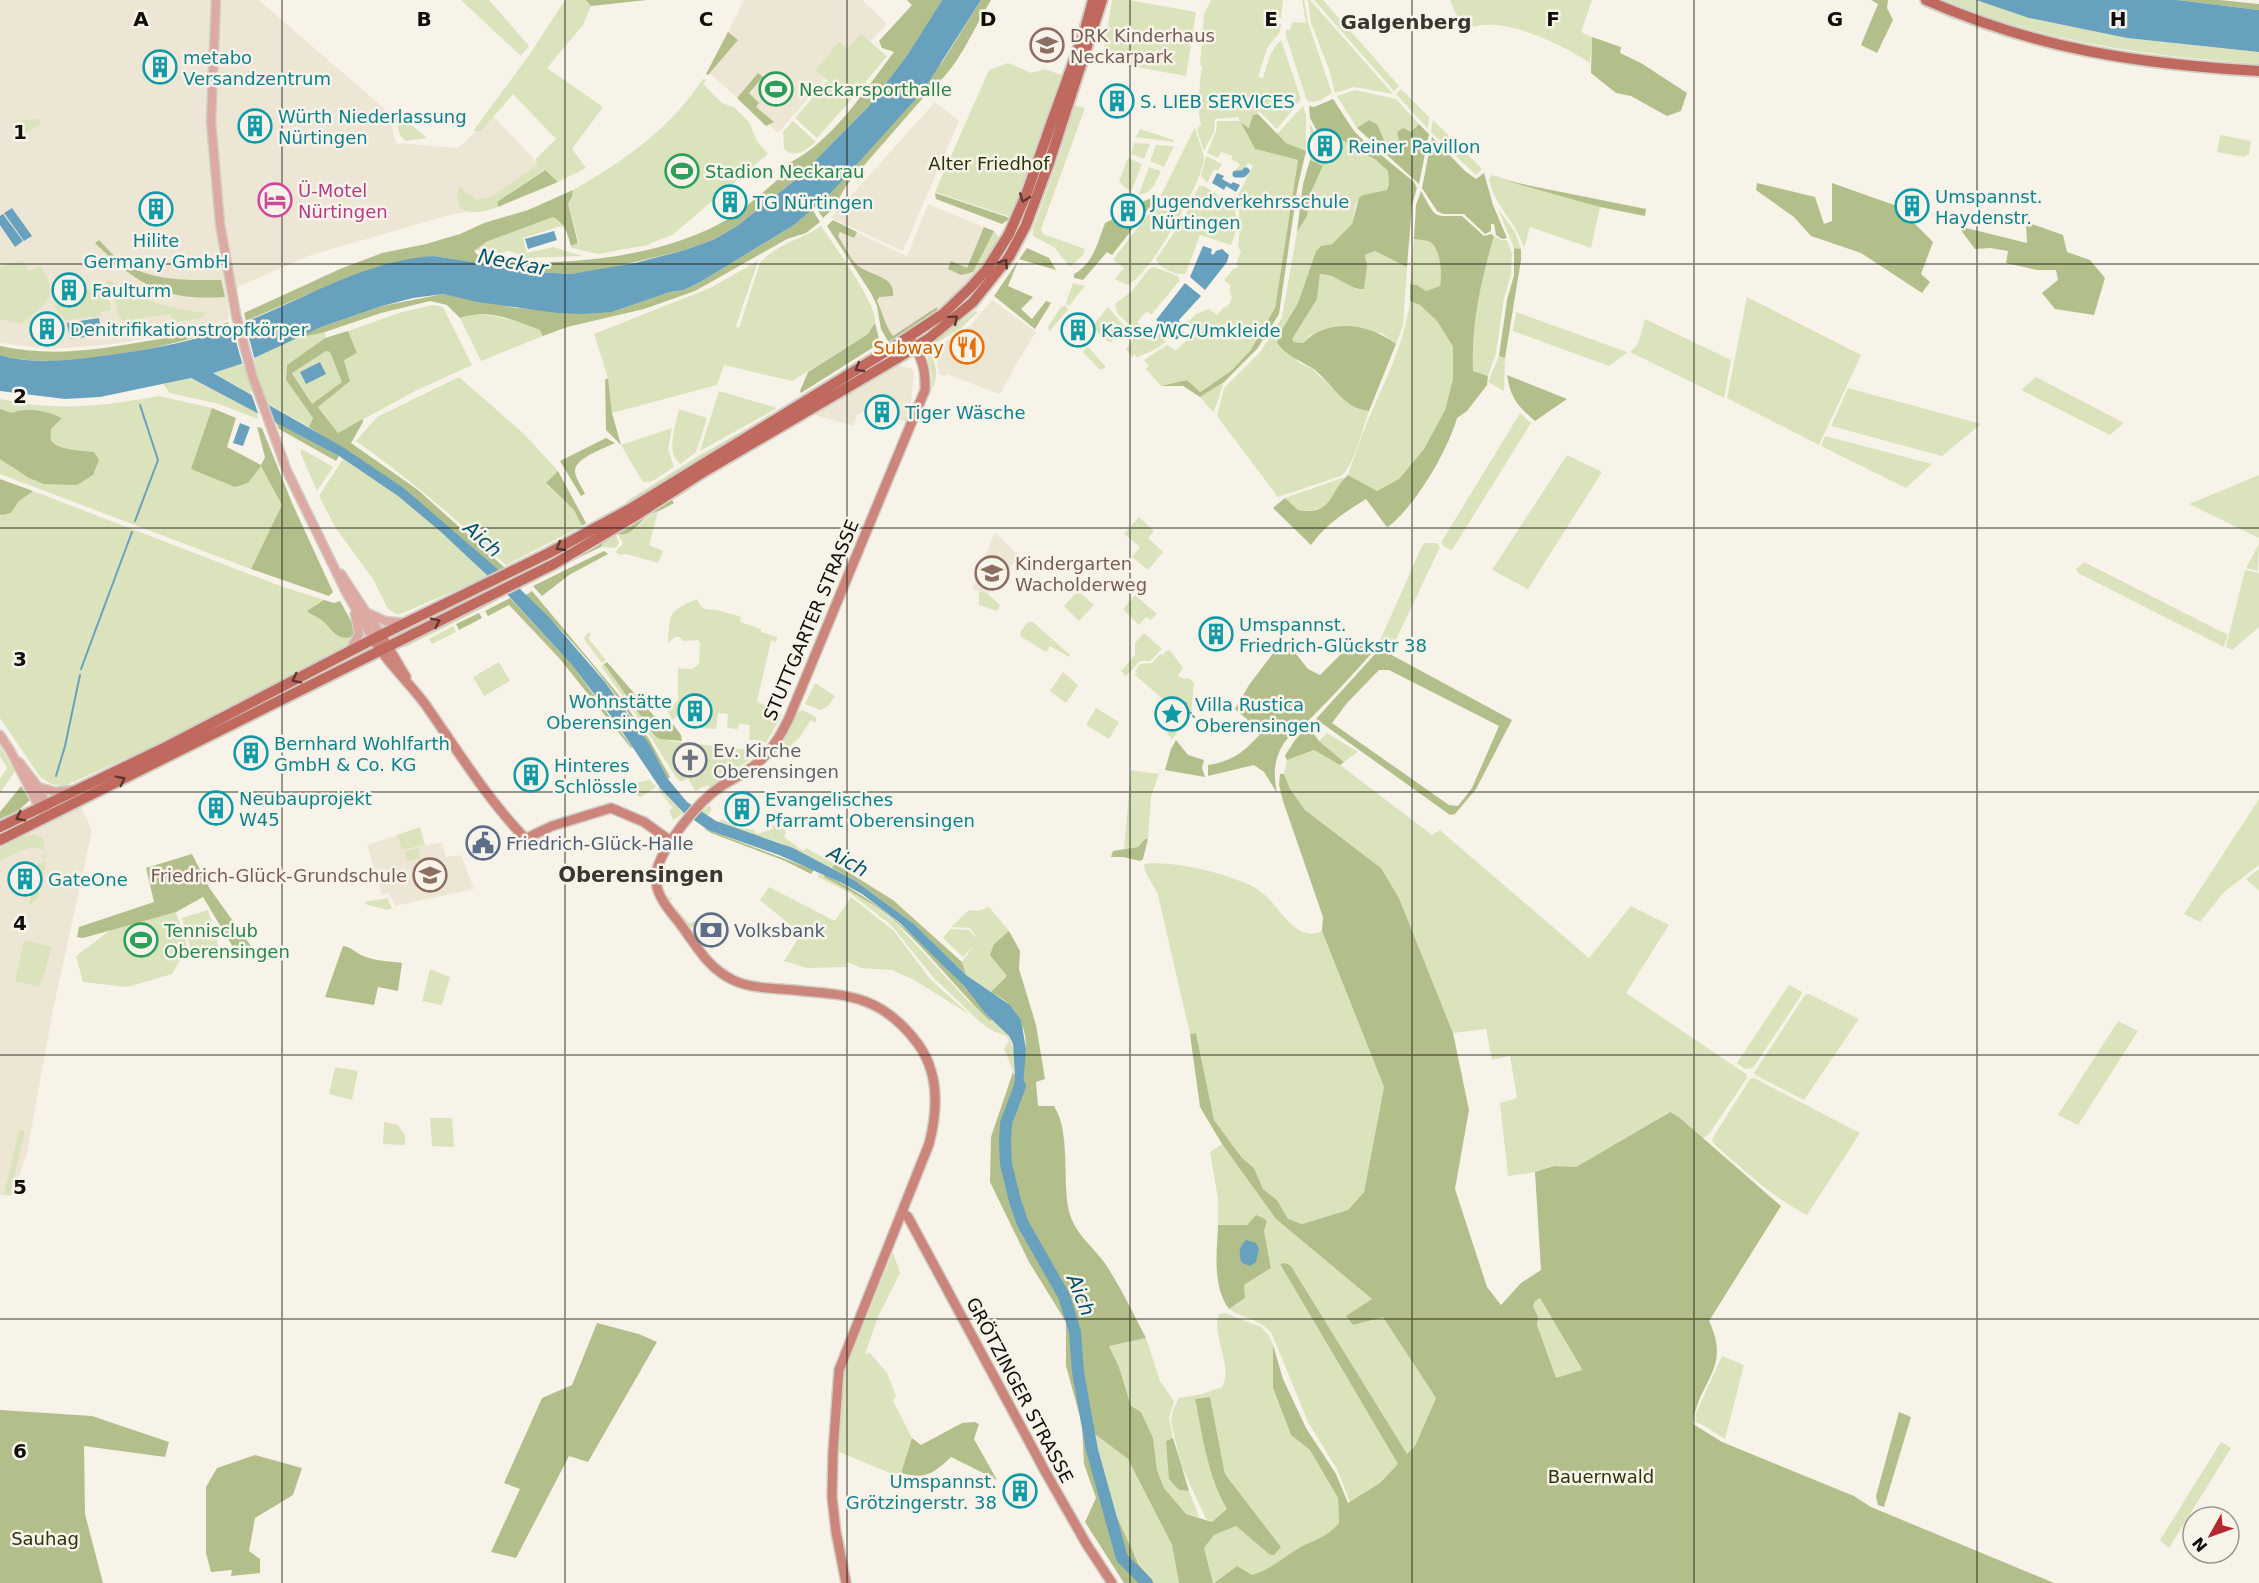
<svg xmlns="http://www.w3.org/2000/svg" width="2259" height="1583" font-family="'DejaVu Sans',sans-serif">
	<rect width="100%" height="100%" fill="#f8f3e9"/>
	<!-- built -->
	<path fill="#eee6d5" d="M0,0H259L388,112L396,143L458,148L493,116L541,166L485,208L446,216L308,256L227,292L229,320L172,334L114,344L51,349L0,343Z
		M744,0H862L887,24L854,59L847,54L778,133L708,72Z
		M935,102L959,121L903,251L831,218Z
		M928,204L995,232L997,245L971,281L948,303L920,323L918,322L889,342L878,306L871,293L827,226L832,221L907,256Z
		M992,300L1036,332L1015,366L1002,391L998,394L947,374L945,376L939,374L935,353L937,347L970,326Z
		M896,365L912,369L914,372L910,414L907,422L864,411L857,415L854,426L811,414Z
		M995,532L1019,556L988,594L972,589Z
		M81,806L92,831L53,1010L27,1153L12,1196L0,1195V847Z
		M397,835L402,850L442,842L446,857L461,855L474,889L395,906L389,893L382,895L367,845Z"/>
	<!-- green -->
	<path fill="#dae3bb" d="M461,0H489L529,46L521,56Z
		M565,0H586L591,6L583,25L547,68L603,107L572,149L586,168L558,182L544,170L497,202L498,207C479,214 450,219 459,187L477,200L491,197L537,165L536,159L556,139L513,94L481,131H473L530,54Z
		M1112,0H1128L1196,12L1186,76L1102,61Z
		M1211,0H1283L1281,18H1275V23L1281,24L1280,32L1267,48L1258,77L1263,78C1267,65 1270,50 1281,40L1301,99L1277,129L1259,111L1258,114L1253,115L1249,128L1242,124L1255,149L1298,160L1275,308L1250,351L1231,371L1199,392L1187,380L1161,386L1146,369L1149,366L1144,360L1167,345L1176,350L1194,334L1192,328L1187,323L1196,314L1209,309L1217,315L1224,307L1228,306C1232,300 1233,296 1229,290L1231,286L1224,280L1234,268H1237L1238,265L1236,264L1241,252L1238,246L1240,229L1238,195L1253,166L1248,163L1242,172L1236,171L1240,164L1231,159L1233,156L1221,152L1218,158L1207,153L1216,131L1217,121H1239V117L1215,119L1214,132L1204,151L1197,130L1201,124C1196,110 1200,83 1202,66L1200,65L1204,14Z
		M1302,0H1304L1308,23L1332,93C1324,98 1317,104 1307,101L1286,36V29L1290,30L1292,22L1306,23Z
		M1308,0H1310L1393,94L1354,87L1335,93L1329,69L1311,23Z
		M1314,0H1323L1399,86L1394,91Z
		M1450,0H1592L1581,32L1592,37L1590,63C1561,44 1497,11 1463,31Z
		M1945,0H1976L2030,18L2127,38L2259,52V64C2151,56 2045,43 1945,0Z
		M861,34L887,56L850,101L816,70L839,42L847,49Z
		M1008,63L1031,73L1045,69L1061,75L1011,217L935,192L989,70Z
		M703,79L706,80L703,84L722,103L735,108L749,122L757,141L768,154L672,235C664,239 655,240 648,245L598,254L572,248L571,246L579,243L568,204L572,197L573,190C624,161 670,129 703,79Z
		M827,81L850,101L817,138L795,118Z
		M1401,89L1429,117L1428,129L1396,94Z
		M1355,90L1396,99L1419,124L1395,152L1384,140L1377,124L1369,120L1357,128L1337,96Z
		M1074,105L1085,108L1041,229L1043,234L1085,249L1083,255L1070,267L1054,247L1033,236V229L1059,157Z
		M1303,106L1306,115V151L1286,143L1275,133L1279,132Z
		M393,110L427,138L406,141L400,135Z
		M39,119L40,124L26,133L22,126L21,120Z
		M1433,120L1482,169L1476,175L1431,132Z
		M793,121L816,142C806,150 796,159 784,149L783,132Z
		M1310,124L1320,141L1316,145L1323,155L1334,148L1328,140L1341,138L1376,160L1388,171L1389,184L1387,190L1363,195L1356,203L1352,224L1332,244L1321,246L1316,251L1298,303L1280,333L1298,362L1312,369L1348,402L1362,410L1369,411C1363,427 1354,466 1341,476L1278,497L1217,416L1224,388L1261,351L1282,317L1297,232L1307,216L1311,192L1323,167L1310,160Z
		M1195,127C1196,134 1204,153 1204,158C1203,182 1148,278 1127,285L1115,279L1124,268L1114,260L1115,257L1157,203Z
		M1140,129L1174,140V142L1136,137Z
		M2220,135L2251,141L2249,154L2244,157L2217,152Z
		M1134,143L1150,144L1144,159L1131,154Z
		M1156,145L1174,146L1164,167L1150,161Z
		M1206,156L1222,164L1218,170L1214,169L1207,183L1201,176Z
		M1128,158L1142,164L1131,192L1119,182Z
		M1149,167L1161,171C1156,181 1152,195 1139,194Z
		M1492,175L1600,207L1591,248L1530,227L1524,248C1517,222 1493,205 1489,178Z
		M1199,186H1204L1234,206C1238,218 1236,235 1231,245L1200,235L1187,270L1185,274C1175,275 1159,268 1156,259L1183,220Z
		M1498,209L1515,232L1521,249L1514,248Z
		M553,217L561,221L565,226L558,227L523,238L527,253L553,247L583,256L527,258L509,251L500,253L474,250L486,242Z
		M821,226C833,244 878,305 875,322C874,327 871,331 868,334L792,381L724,365L717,385L612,413L608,378L594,334L710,288L758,261L736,326L739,328L760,263C775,244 802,240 821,226Z
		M994,231L998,236C998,250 985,265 973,272Z
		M1494,236L1501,240H1507L1512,254L1511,275L1504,298L1496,353L1488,376L1473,371C1471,324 1481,281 1494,236Z
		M1414,239C1419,240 1426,240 1430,242C1441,248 1442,275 1440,286L1426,291L1417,285L1410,284Z
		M1375,251L1407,267L1403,325L1396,344L1382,333L1310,335L1303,343L1294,342L1291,339L1317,299L1320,274L1329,273L1357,289L1367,266L1364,255Z
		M22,261L30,272L40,265C60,297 46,304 21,324L0,319V267Z
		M1154,267L1178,276L1180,280L1151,315L1147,311L1137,322L1141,326L1134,329L1117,313L1115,304L1132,291L1149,269Z
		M109,280C140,301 171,309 207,313L201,318L177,322H173L171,314L124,321L119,317L113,293L106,282Z
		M100,283L108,295L111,310L101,312L100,316L65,320L53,306L73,300Z
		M1073,283L1085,286L1069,306L1066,303Z
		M1747,297L1861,355L1819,445L1727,398Z
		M1410,301L1420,305L1437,321L1453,348V379L1445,410L1424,449L1399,480L1377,491L1348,475C1354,458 1360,440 1367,423C1384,383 1404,345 1410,301Z
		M434,305L443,307L472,365L415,391L338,433L318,406L350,381L344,359L357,353L348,331L402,312Z
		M1065,305L1068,310L1049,332L1048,327L1060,308Z
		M1108,307L1125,327L1111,342L1107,341L1092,327Z
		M975,311L978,312L961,328L935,344L932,340L947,332Z
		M1516,312L1627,352H1628L1609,366L1513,331Z
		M471,314C496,315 517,320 541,330L543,336L481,361L460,318Z
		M1645,319L1731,360L1724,398L1630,352L1638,344Z
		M1065,326L1085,344L1081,349L1061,331Z
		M1149,326L1162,336L1166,342L1154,350L1137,357L1134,354L1132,357L1126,349L1134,338Z
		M325,332V338L287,365L286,380L313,418L309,427L212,372L241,364L290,340Z
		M884,344L886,347L702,457L628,505L627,501L698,456L782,409Z
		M1088,347L1106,367L1101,370L1098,368L1083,352Z
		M326,351L330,352L343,382L312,404L292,372Z
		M929,354L933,357C937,369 938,380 931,391L932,376L927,355Z
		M1499,356L1505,358L1504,391L1488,382Z
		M459,377L524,434L558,471L546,484L574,510L582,526L506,565C458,521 409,478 356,441L377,417Z
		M2036,377L2124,423L2110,435L2021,390Z
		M190,378L257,412L258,419L219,404L170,393L163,384Z
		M1224,382L1215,409L1213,412L1200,397Z
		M1848,388L1981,424L1942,456L1831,426Z
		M719,391L777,408L700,451Z
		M159,396L212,408L191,469L261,465L283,505L251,569L0,474V399C59,412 101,406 159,396Z
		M679,409L707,418L696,452L680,464C665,451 676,425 679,409Z
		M1520,413L1531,423L1452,550L1443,546L1442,541Z
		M672,428L668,449L674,467L651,482H643L621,445Z
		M1825,436L1932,464L1906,488L1821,446Z
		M302,449L333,467L317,491L300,452Z
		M1567,455L1602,472L1528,589L1492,570Z
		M343,459L398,496L441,532L489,576L398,615L388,609L373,579L335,527L319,496Z
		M2259,475V538L2189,504Z
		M1345,477C1338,484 1338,491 1333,498C1326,509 1310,512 1298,510L1285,498Z
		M33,491L283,587L334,603L340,601L353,625L355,638L348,647L182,736L162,742L62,787L52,784L41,778L0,718V514L11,513L19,500Z
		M658,512L649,545L663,551L658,563L626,554L620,555L615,552L623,544L618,534C635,537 643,516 658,512Z
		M1139,517L1154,531L1148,538L1163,552L1148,570L1132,557L1140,547L1124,534Z
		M616,535L619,543L616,548L601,547L602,543Z
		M1425,543H1437L1440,547L1391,650L1378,645L1422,546Z
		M2259,544L2258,571L2246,568Z
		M2084,562L2228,635L2224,647L2078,573L2076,569Z
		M2245,570L2259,573V627L2232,650L2226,647Z
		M979,591L988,594L1000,605L997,611L979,605Z
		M1078,591L1094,605L1079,621L1064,606Z
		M500,593L502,597L489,605L406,647L401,645Z
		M1135,595L1157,614L1151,620L1146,617L1139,625L1123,609Z
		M697,599C702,611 706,609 717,610C725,612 734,615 741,617L740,622L761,629V632L777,637L776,642L771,641L757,701L782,715L766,743L758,740H749L750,725L739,724L738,729L727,728L728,714L718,713L716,729L700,728L702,714L710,707L702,697L672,720L667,710L678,701V668L692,669L699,664L700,643L698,640L683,641L680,637H675L668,643C670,612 668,612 697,599Z
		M1028,622H1033L1070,655L1069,657L1050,646L1046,652L1020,636L1021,631Z
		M453,626L456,632L432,644L429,639Z
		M589,632L591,635L588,638L606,660L602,663L585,641L584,637Z
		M1144,633L1162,649L1150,661H1140L1126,676L1121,671L1135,655V643Z
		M1169,649L1183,668L1178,676L1184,679L1189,678L1194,683L1191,716L1172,739L1153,714L1163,699L1135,675L1137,673L1135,671L1140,664L1152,663L1160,654L1162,655Z
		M499,662L510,681L484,696L473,677Z
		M604,664L655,736L671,741L750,750L752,748L756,755L710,788L707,785L695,791L688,778L681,782L676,777L641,722L601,666Z
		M1063,672L1078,685L1066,703L1050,691Z
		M815,683L835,696L828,706L821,710L805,704Z
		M1096,708L1119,722L1109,739L1086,725Z
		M802,710L816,717V723L811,720L799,738L785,751L787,755L777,757L774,753L796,713Z
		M1327,733L1358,752L1344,762L1319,741Z
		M0,746L15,771L0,793V779L7,768L0,756Z
		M1314,750L1340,765L1432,835L1440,830L1442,832L1589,958L1631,906L1669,925L1626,993L1746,1074L1747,1078L1709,1134L1703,1138L1680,1118L1669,1112L1576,1167L1554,1166L1535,1172L1508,1176L1500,1103L1517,1098L1510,1056L1492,1060L1486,1029L1453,1033L1399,898L1381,868L1305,810L1290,789L1284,774L1287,760Z
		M1131,770L1159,774L1151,796L1148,839H1145L1138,847L1124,849Z
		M650,780L656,787L641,797L634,794L636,783Z
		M660,788L684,813L673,820L669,810L673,808L658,789Z
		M2259,799V865L2224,892L2200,922L2184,914Z
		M709,806L712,808L708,816L719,822L722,819L739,828L755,830L756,834L773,829L772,825L780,826L786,832L784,837L803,851L806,848L835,864L832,868L781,843L728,827L701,812Z
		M420,827L425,845L402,850L397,835Z
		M33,834L43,838L46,859L43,858L45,850L29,847L28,850L24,849L0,861V849L22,837Z
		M418,848L420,858L407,861L405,851Z
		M43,860L46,861L38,898L29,905L38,863L42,864Z
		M1151,863C1182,864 1202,868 1232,878C1242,882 1253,885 1261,892C1280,905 1294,944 1322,931L1384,1087L1364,1192L1348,1210L1302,1224L1288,1219L1277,1200L1263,1189L1254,1168L1242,1158L1214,1120L1196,1033L1190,1034L1158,895C1154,885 1144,874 1144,864Z
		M2259,869V891L2246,879Z
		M814,870L862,897L896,923L967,1000L990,1020H992C1015,1037 1014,1048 1015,1075L1004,1049L1009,1041L1006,1036L993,1031L980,1022L934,978L891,925L850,893L818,877L819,874Z
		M663,872H665L668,884H663L667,896L673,899L669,900L671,903L689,923L694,922L697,926L690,928C674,911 662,896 663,872Z
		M769,887L835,921L851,897L894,931L930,979L970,1015L916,981L892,970L861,968L848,962L846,967L807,968L784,961L801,934L760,900Z
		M387,898L392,908L387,910L365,904V902Z
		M989,907L1009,931L994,944L1008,977L991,992L966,975L962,962L974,945L963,957L943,938L950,929L969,930L979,941L970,928L951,927L969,910L978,911Z
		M208,910L219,949L193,957L182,918Z
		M176,912L189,952L180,960L172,974L127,987L83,982L76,956L113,928Z
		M24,940L52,947L40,987L15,981Z
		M430,969L450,977L442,1005L422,1001Z
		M1789,985L1801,991L1802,994L1753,1068L1745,1069L1737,1063Z
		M1809,994L1859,1019L1804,1100L1757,1076L1754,1073L1805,995Z
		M2118,1021L2138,1031L2078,1125L2058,1115Z
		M335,1067L358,1071L352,1100L329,1094Z
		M1754,1078L1860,1133L1807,1215C1772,1197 1744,1170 1714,1144L1712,1139L1750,1079Z
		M430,1118H452L454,1147L432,1146Z
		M384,1122L398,1125L405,1135V1145L383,1144Z
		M19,1130L25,1131L10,1195L4,1194Z
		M1222,1144L1276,1219L1372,1299L1347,1316L1353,1325L1383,1316L1436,1398L1415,1446L1407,1455L1299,1279L1291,1266L1280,1264L1398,1464L1380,1483L1350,1502L1337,1469L1308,1422L1272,1334C1261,1319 1244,1319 1229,1309L1245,1298L1244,1285L1271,1268L1264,1231L1267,1222L1251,1221L1247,1225H1218V1199L1210,1152Z
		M893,1252L900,1273L878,1317L865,1354L870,1353L887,1373L896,1396L893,1401L912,1438L901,1473H890L839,1452L844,1373Z
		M1540,1298L1583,1370L1556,1379L1537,1325L1538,1317L1533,1306L1535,1301Z
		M1225,1313L1261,1327L1269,1335L1273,1345V1388L1291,1435L1310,1450L1338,1498L1339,1523C1324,1540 1313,1539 1294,1551C1280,1560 1269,1570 1252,1575L1237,1566L1213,1583L1204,1548L1214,1535L1236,1526L1269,1554L1281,1547L1225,1474L1210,1397L1195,1399C1203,1439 1207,1473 1228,1509L1212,1522L1206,1519L1181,1465L1171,1421L1173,1410L1179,1398L1202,1394L1222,1387C1234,1365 1211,1338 1219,1314Z
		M1146,1338L1160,1381L1174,1401L1169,1418L1173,1438L1166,1441L1179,1490L1189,1491L1199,1517L1186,1514L1164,1488L1157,1470L1153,1438L1131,1406L1119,1367L1109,1346Z
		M1722,1356L1744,1365L1725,1439L1703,1425L1695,1422L1696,1413Z
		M1090,1430L1128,1459L1172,1545L1179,1583H1154C1118,1540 1105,1483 1090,1430Z
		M2221,1442L2231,1448L2169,1548L2160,1540Z"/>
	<!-- forest -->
	<path fill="#b3bf8a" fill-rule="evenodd" d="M586,0H647L591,6Z
		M907,0H942L908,54L868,107L799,177L789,163C832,142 865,90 894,52L882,48L879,41L912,5Z
		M981,0H991C972,31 958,69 929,91L846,186L833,209L823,218L815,206L830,194L943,61Z
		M1871,0H1888L1887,8L1893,20L1877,53L1861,45L1878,4Z
		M2177,0H2220L2259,4V10Z
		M728,32L738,40L708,75L706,74Z
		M1592,37L1621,47L1620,53L1641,63L1687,93L1681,111L1667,116L1631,96L1616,93L1591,73Z
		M758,73L763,77L749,93L759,103L756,107L774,122L766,126L737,98Z
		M1333,99L1354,131L1364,141L1414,182L1417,188L1412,205L1407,267L1375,251L1365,255L1367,266L1364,289C1348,290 1337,273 1320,274L1317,299L1292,339L1294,342L1303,343C1329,317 1369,324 1396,344L1369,411C1343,409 1331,381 1312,368C1299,360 1287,356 1277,343L1280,333L1298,303L1316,251L1321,246L1332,244L1352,224L1359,198L1363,195L1387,190L1389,184L1388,171L1376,160L1341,139L1328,140L1326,137L1322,140L1310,118L1309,106L1314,107Z
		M1258,114L1286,143L1306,151L1297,190L1279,314L1257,349L1224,382L1200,397L1183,386H1161L1187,380L1200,392L1231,371L1250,351L1275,308L1298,160L1255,149L1241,123L1249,128L1253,115Z
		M1369,120L1377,124L1384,140L1395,152L1400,145L1397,132L1403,128L1411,132L1419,124L1429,134L1419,184L1357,128Z
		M1432,137L1465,171L1476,179L1484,173L1493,205L1507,238L1502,239L1496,235L1494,224H1491V231L1485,234L1464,214H1443L1437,211L1422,188Z
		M1310,160L1323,166L1311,192L1307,216L1297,232L1303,184Z
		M545,170L558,182L498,207L497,202Z
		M788,171L794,181L737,226L715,239L685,250L602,270L571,274L537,272L434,256L384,266L306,295L246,321L244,313L340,269L382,253L426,244L460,234L484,223L528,210L573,190L572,197L568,204L578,243L571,246C567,233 566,224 553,217L486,242L474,251L478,255C499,257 520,262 542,262C598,262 669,251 719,224C744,211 766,189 788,171Z
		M1507,181L1646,209L1645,216L1600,207Z
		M1757,183L1815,197L1824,224L1832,221V183L1897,206L1933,242L1921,274L1930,282L1922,293L1861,253L1811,236L1794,217L1756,190Z
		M1421,191C1437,219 1431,216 1462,216L1484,236L1491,234L1494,236C1481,281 1471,324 1473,371L1488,376L1487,385L1467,411L1457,418C1447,452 1416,505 1388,527L1386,526L1366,499C1345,512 1325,525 1311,545L1273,508L1285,498L1298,510C1334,516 1329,491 1348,475L1377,491L1399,479L1424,449L1445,410L1453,379V347L1437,321L1420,305L1410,301V284L1417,285L1426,291L1440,286C1442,275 1441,248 1430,242C1426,240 1419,240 1414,239L1416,205Z
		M935,193L1010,218L1002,224L936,199Z
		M1154,197L1156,199L1112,255L1107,252L1083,280L1074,278V274C1093,264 1098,242 1105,223L1115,218L1132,224L1142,202Z
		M812,209L820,222L806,233L787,239L695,291L644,309L567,327L543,336L540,330C515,320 486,308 460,318L447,305L430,301L381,313L325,332L290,340L321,327L382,306L443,294L516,308L612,312L670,292L684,290L702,281L794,225Z
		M833,220L857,232L854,238L840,232L838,236C844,245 849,257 856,264C868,276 896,275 893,296L879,297L877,301C883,313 884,324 893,336L937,307V311L889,343L881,329L877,306L871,293L827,226Z
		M2026,222L2063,235L2067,252L2090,260L2105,278L2094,315L2055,309L2042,293L2058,280L2056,270H2037L2006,263L2008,251L1990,248L1975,249L1958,226L2027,243Z
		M984,227L994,231L973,272L961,275L948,269L951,261L967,268Z
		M99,240C106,247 112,255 120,260C149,282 187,280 221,280L225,297C163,301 138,285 95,243Z
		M1027,248L1049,258L1056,270L1019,259L1008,286L1033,297L1021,309L1032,319L1046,301L1051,303L1035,329L994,296Z
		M1514,248L1521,249V260L1505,358L1499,356L1507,300L1514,275Z
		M228,322L230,328C168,346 63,373 0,355V346C49,357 98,350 147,341C175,337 202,332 228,322Z
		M875,323L880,343L801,393L800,391L808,372L868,334Z
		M348,331L357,353L344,360L350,381L318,407L338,433L363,419V422L351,443L418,490L505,568L498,571L404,488L309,427L313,418L286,380L287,365L325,338ZM326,351L330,352L342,382L312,404L292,373Z
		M1507,375L1567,399L1535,421C1518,406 1511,399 1507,375Z
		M608,378L612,413L621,445L606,430L605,380Z
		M212,408L236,418L227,447L261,465L265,457L257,427L262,428L292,503L333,592L329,596L251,569L282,505L261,466L248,483L235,487L191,469Z
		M0,409L12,413C28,406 47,411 62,418L51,429C51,432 50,436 51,439C53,450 84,451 94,452L99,460L93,475L77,485L44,484L29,478L0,459Z
		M276,422L339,456L336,461L279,429Z
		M606,438L615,443C605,448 575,458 575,471C575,478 582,487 585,494L581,496L560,461Z
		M558,471L586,523L582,526L574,510L546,483Z
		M0,479L33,491L19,501L11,513L2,515L0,514Z
		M691,484L690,489L672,500L674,503C666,508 659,511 651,514C639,520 634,537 618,534L603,543L601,547L523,584Z
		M604,551L608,554L569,575L542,596L533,586Z
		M532,591L618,694L649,739L670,777L668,779C633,710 582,648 526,595Z
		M510,598L572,665L632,747L631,748L560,659L509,605L488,616L485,611Z
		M324,600L334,603L340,601L353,625L354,634L348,638C333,638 331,626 320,619C315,615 311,615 307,611Z
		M479,613L482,618L459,630L456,624Z
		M1352,643H1359L1371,654C1352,675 1333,696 1313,716C1302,727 1288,734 1281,748C1273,764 1274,777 1277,793L1264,772L1254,765L1208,776V765C1234,761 1245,751 1262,732L1235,709L1249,685L1280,644L1289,645L1308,669L1320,675Z
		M1388,653L1512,720L1476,789L1455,814L1450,815L1316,719L1375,654ZM1379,670H1389L1499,726L1472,788L1458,806L1449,805L1332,723L1347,703Z
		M607,662L654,716L672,723L681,735L682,741L660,739L655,736L604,664Z
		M1316,726L1313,733L1319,741L1344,762L1340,765L1314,750L1287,760L1285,756C1293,743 1300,729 1316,726Z
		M1176,740L1188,755L1204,760L1202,768L1205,777L1165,770L1171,749Z
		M1280,774H1284L1290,789L1305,810L1381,868L1399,898L1453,1033L1469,1110L1455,1189L1487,1287L1501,1305L1521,1283L1541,1270L1535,1172L1554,1166L1576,1167L1670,1112L1680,1118L1781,1206L1709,1321C1732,1369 1698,1381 1693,1424L1722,1442L1854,1496L1871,1507L2054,1583H1214L1237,1566L1252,1575C1269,1570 1280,1560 1294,1551C1313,1539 1324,1540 1339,1523L1338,1498L1310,1450L1291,1435L1273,1388V1345L1283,1379L1306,1428L1336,1474L1348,1503L1380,1483L1398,1464L1280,1264L1285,1263L1291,1266L1299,1279L1407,1454L1415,1446L1436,1398L1383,1317L1353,1325L1346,1316L1372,1299L1276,1219L1222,1144L1200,1107L1190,1034L1196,1033L1214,1120L1242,1158L1254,1168L1263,1189L1277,1200L1288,1219L1302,1224L1348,1210L1364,1192L1384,1087L1322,931L1323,917L1283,801L1279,785ZM1540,1298L1582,1369V1370L1556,1378L1537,1325L1538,1317L1533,1306L1535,1301Z
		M21,786L30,800L19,810L0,819V812Z
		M703,828L814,870L811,874L785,861L711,833Z
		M1145,839H1148L1143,859L1140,861L1123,857H1111L1113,851L1138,847Z
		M192,854L210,889L251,946L236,952L203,897L176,912L83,938L77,937L79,927L154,902L146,868Z
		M835,864L893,900L962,962L966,975L914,924L854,880L832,868Z
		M825,875C880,901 920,940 962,984C972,996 981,1008 992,1020L990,1021C957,990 931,954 898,924C876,904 850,891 824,877Z
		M1009,931L1020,951L1019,969L1036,1025L1045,1079L1036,1082L1038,1106H1054C1071,1132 1062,1182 1069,1211C1075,1236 1096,1248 1108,1268C1122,1290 1134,1315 1146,1338L1109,1346L1119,1367L1131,1406L1141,1412L1153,1438L1157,1470L1164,1488L1186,1514L1212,1522L1227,1509C1207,1474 1203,1438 1195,1399L1210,1397L1225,1474L1281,1547L1274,1555L1269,1554L1236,1526L1214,1535L1204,1548L1213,1583H1179L1172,1545L1128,1459L1091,1431L1110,1502L1138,1563L1154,1583H1124L1085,1522L1096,1498L1084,1464L1082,1424L1066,1366V1322L1029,1262L990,1182L991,1137L1013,1072L1015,1075L1012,1100C1024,1068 1037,1036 1010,1006C1006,1000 997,996 991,992L1007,976L990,955L994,944Z
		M343,946C351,947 354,951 361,955C373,961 389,961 402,963L398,991L378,987L374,1005L325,997Z
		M1256,1215L1265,1219L1267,1222L1264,1231L1271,1268L1244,1285L1245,1298L1229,1309C1212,1286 1217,1252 1218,1225H1247Z
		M597,1323L639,1334L657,1342L588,1462L569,1456L516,1558L491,1552L520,1489L504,1483L542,1398L572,1385Z
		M0,1410L92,1416L169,1442L165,1457L84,1446L85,1514L103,1583H0Z
		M1899,1412L1911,1417L1884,1507L1878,1505L1876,1496Z
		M975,1422L979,1424L974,1439L997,1480L951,1457C934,1473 926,1480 901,1473L912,1438L921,1445L962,1423Z
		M1173,1438L1189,1491L1179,1490L1169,1479L1166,1441Z
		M255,1455L302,1468L293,1495L255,1518L249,1551L260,1559V1573L231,1576L232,1570L211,1572L206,1553V1487L217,1468Z"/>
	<!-- water -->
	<path fill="#68a1bd" d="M942,0H981L923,91L830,194L794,225L702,281L684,290L670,292L612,312L584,314L558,313L478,302L443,294L413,298L382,306L321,327L241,364L213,373L341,446L404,488L518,587L549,617L605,682L650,745L668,779L687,802L716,821L793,848L854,880L914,924L966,975L1010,1005L1021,1020L1026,1049L1023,1087L1015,1101L1012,1100L1015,1075L1013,1044L1009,1036L985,1013L964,986L900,923L862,894L842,883L779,855L708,830L684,813L660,788L617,724L572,665L505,592L441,532L398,496L339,456L191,378L100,397L65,399L0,391V355C30,364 64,361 95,357C140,351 185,344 229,328C295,305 362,260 434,256L537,272L571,274L635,263L685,250L715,239L737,226L799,177L868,107L908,54Z
		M1976,0H2177L2259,10V52L2127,38L2029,18Z
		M1217,173L1224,176L1222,179L1231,184L1233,182L1240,185L1236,192L1226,186L1224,190L1212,183Z
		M12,208L32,236L24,241L4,213Z
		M3,214L23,241L15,247L0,225V216Z
		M554,231L557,240L528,249L525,239Z
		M1203,246L1212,249L1211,253L1213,255L1216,251L1222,249L1229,255L1227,262L1205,290L1190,277Z
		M1185,283L1201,296L1179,320L1180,326L1184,333L1176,340L1169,331L1156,320Z
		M99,318L102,335L70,339L67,323Z
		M320,362L326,374L306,384L300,372Z
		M240,423L250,427L243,446L233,443Z
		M1246,1240L1256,1243L1259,1249L1256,1262L1250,1266L1242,1263C1238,1255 1239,1246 1246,1240Z"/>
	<!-- pier -->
	<path fill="#f8f3e9" d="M244,318L255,361L243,366L231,324Z
		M250,390L267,400L276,425L259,416Z"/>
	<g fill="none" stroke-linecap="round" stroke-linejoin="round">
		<!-- stream -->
		<path stroke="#68a1bd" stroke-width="2" d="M135,521L158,460L140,405
			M81,669L132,532
			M1182,701L1186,704L1185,709L1191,713
			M1193,716L1194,717
			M56,776L65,746L80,675"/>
		<!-- canal -->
		<path stroke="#68a1bd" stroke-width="7" d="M1236,174H1243L1246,171"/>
		<!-- river -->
		<path stroke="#68a1bd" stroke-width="12" d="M1020,1086L1006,1123L1005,1143L1006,1164L1015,1201L1023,1224L1064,1296L1075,1332L1078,1372L1092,1450L1122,1558L1147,1583"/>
		<!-- tertiary casing -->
		<g stroke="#d3cec5" stroke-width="11">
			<path id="tertiary" d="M216,0L211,121L220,224L236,315L252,375L287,471L346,592L373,639
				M341,574L381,635
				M370,614L385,621L406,623
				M349,652L359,634L355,614
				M0,735L11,752L45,818
				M19,762L38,787L51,815
				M38,787L56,792L73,790"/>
		</g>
		<!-- secondary casing -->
		<g stroke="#d3cec5" stroke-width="12">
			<path id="secondary" d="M381,635L406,677
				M373,639C388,664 408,681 425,704C456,748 485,796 523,836L527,838L552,826L611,808L644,822L672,842
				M902,1212L908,1217L1046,1473L1087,1545L1112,1583
				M846,1583L836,1532L832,1497L833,1452L839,1370L929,1144C938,1110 939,1073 918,1044C879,991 841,995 781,989C765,988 747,987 733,980C706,967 695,943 678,921C666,907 651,888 657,869C665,843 698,802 720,787C734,778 750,771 762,759C774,747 782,733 789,718L925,390C926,366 921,357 909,337"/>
		</g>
		<!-- primary casing -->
		<g stroke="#d3cec5" stroke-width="14">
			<path id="primary" d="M1926,0C2038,49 2138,64 2259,71
				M0,827L166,747L381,635L549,553L630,509L890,349L943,314L970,288L987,269L1009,234L1026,195L1051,124L1084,33L1093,0
				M0,840L554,564L635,516L700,474L896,359L928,339L973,302L1009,257L1026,225L1049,163L1102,0"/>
		</g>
		<!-- tertiary -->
		<use href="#tertiary" stroke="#dcaaa2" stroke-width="8"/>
		<!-- secondary -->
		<use href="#secondary" stroke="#cc857b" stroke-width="9"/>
		<!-- primary -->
		<use href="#primary" stroke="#c0695e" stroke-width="10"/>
	</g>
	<!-- one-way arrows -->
	<defs><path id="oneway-chevron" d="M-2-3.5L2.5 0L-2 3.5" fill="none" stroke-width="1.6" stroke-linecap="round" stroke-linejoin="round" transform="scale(1.5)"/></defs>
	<g stroke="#5f3730">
		<use href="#oneway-chevron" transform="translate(1024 198) rotate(111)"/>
		<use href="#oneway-chevron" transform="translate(1004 263) rotate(-56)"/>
		<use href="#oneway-chevron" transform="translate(954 319) rotate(-40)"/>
		<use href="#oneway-chevron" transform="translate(859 368) rotate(149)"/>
		<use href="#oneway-chevron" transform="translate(560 547) rotate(150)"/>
		<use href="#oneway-chevron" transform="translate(436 622) rotate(-26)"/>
		<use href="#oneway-chevron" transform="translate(296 679) rotate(153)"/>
		<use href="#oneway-chevron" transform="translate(121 780) rotate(-27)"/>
		<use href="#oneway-chevron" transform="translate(20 817) rotate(153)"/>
	</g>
	<!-- grid -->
	<path fill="none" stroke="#0f0e0a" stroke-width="1.5" stroke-opacity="0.55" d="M282,0V1583M565,0V1583M847,0V1583M1130,0V1583M1412,0V1583M1694,0V1583M1977,0V1583M0,264H2259M0,528H2259M0,792H2259M0,1055H2259M0,1319H2259"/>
	<!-- icons -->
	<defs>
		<g id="school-ring" transform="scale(1.725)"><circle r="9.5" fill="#f8f3e9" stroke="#8d6e63" stroke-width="1.5"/><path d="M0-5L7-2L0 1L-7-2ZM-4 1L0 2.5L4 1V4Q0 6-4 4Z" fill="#8d6e63"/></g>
		<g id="building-ring" transform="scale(1.725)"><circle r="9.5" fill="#f8f3e9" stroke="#0f9aa8" stroke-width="1.5"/><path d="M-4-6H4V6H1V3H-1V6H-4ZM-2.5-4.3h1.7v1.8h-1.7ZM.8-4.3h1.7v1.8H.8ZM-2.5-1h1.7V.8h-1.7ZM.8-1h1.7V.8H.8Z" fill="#0f9aa8"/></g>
		<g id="stadium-ring" transform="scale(1.725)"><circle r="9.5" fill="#f8f3e9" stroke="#2e9e5b" stroke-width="1.5"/><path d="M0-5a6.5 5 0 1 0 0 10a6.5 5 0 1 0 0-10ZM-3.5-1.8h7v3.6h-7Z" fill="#2e9e5b"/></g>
		<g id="hotel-ring" transform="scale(1.725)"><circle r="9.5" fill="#f8f3e9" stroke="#d1479c" stroke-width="1.5"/><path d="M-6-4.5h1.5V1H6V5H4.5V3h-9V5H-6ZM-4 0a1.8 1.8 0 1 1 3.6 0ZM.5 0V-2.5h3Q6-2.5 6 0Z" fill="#d1479c"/></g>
		<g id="restaurant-ring" transform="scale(1.725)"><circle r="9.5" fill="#f8f3e9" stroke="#e8710a" stroke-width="1.5"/><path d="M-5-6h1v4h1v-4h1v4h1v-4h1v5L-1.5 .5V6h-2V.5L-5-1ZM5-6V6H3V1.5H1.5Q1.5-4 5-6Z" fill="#e8710a"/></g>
		<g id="sight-ring" transform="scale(1.725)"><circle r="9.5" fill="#f8f3e9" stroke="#0f9aa8" stroke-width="1.5"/><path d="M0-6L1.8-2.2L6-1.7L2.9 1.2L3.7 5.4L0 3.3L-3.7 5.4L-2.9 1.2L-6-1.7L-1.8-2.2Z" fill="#0f9aa8"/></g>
		<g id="church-ring" transform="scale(1.725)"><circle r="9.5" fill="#f8f3e9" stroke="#6b7280" stroke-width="1.5"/><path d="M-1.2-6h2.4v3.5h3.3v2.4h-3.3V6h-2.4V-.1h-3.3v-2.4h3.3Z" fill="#6b7280"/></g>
		<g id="civic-ring" transform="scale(1.725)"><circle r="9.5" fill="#f8f3e9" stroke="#5c6f8a" stroke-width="1.5"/><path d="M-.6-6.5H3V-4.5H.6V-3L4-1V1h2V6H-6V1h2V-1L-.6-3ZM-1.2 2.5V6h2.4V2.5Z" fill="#5c6f8a"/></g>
		<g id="bank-ring" transform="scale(1.725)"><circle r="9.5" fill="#f8f3e9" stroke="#5c6f8a" stroke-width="1.5"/><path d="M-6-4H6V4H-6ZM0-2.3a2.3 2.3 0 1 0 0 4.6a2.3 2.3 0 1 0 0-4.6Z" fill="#5c6f8a"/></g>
	</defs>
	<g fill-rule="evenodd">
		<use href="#school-ring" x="1047" y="45"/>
		<use href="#building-ring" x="160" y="67"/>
		<use href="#stadium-ring" x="776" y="89"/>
		<use href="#building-ring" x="1117" y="101"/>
		<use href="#building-ring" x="255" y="126"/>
		<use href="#building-ring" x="1325" y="146"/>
		<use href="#stadium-ring" x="682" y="171"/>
		<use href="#hotel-ring" x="275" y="200"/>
		<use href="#building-ring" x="730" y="202"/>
		<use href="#building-ring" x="1912" y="206"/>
		<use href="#building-ring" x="156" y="209"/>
		<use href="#building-ring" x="1128" y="211"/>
		<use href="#building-ring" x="69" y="290"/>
		<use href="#building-ring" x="47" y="329"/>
		<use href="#building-ring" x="1078" y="330"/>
		<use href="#restaurant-ring" x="967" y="347"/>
		<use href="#building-ring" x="882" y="412"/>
		<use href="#school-ring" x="992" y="573"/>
		<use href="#building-ring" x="1216" y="634"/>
		<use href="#building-ring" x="695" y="711"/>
		<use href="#sight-ring" x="1172" y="714"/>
		<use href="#building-ring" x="251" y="753"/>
		<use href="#church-ring" x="690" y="760"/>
		<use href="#building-ring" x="531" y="775"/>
		<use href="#building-ring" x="216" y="808"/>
		<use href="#building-ring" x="742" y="809"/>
		<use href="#civic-ring" x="483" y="843"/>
		<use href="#school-ring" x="430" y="875"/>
		<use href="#building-ring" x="25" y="879"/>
		<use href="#bank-ring" x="711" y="930"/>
		<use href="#stadium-ring" x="141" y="940"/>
		<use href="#building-ring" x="1020" y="1491"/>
	</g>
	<g text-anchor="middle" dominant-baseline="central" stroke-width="5" stroke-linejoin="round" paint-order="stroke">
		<!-- education labels -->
		<g font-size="18" fill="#785e54" stroke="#f8f3e9" text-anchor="start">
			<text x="1070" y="35">DRK Kinderhaus<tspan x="1070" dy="21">Neckarpark</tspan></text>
			<text x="1015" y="563">Kindergarten<tspan x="1015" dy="21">Wacholderweg</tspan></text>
			<text x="407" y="875" text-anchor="end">Friedrich-Glück-Grundschule</text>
		</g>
		<!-- culture labels -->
		<g font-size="18" fill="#0d838f" stroke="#f8f3e9" text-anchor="start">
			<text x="183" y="57">metabo<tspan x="183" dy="21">Versandzentrum</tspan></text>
			<text x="1140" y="101">S. LIEB SERVICES</text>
			<text x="278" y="116">Würth Niederlassung<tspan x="278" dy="21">Nürtingen</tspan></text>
			<text x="1348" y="146">Reiner Pavillon</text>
			<text x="1935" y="196">Umspannst.<tspan x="1935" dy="21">Haydenstr.</tspan></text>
			<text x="1151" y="201">Jugendverkehrsschule<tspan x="1151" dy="21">Nürtingen</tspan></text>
			<text x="753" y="202">TG Nürtingen</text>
			<text x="156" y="240" text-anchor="middle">Hilite<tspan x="156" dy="21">Germany GmbH</tspan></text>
			<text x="92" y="290">Faulturm</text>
			<text x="70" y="329">Denitrifikationstropfkörper</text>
			<text x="1101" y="330">Kasse/WC/Umkleide</text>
			<text x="905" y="412">Tiger Wäsche</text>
			<text x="1239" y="624">Umspannst.<tspan x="1239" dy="21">Friedrich-Glückstr 38</tspan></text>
			<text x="672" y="701" text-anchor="end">Wohnstätte<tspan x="672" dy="21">Oberensingen</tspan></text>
			<text x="1195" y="704">Villa Rustica<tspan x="1195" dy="21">Oberensingen</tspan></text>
			<text x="274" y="743">Bernhard Wohlfarth<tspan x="274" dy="21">GmbH &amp; Co. KG</tspan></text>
			<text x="554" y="765">Hinteres<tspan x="554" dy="21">Schlössle</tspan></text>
			<text x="239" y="798">Neubauprojekt<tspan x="239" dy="21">W45</tspan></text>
			<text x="765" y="799">Evangelisches<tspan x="765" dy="21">Pfarramt Oberensingen</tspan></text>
			<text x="48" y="879">GateOne</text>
			<text x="997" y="1481" text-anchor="end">Umspannst.<tspan x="997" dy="21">Grötzingerstr. 38</tspan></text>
		</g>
		<!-- leisure labels -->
		<g font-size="18" fill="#27864d" stroke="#f8f3e9" text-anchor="start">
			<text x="799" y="89">Neckarsporthalle</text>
			<text x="705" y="171">Stadion Neckarau</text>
			<text x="164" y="930">Tennisclub<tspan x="164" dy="21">Oberensingen</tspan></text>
		</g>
		<!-- park labels -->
		<g font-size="18" fill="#2c3309" stroke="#f8f3e9">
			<text x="989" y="163">Alter Friedhof</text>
			<text x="1601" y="1476">Bauernwald</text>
			<text x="45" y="1538">Sauhag</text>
		</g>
		<!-- hotel labels -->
		<g font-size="18" fill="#b23c85" stroke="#f8f3e9" text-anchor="start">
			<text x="298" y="190">Ü-Motel<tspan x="298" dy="21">Nürtingen</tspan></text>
		</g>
		<!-- food labels -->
		<g font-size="18" fill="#c56008" stroke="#f8f3e9" text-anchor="end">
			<text x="944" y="347">Subway</text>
		</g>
		<!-- street labels -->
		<g font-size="18" fill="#0f0e0a" stroke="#f8f3e9">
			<text transform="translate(811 620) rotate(-67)">STUTTGARTER STRASSE</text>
			<text transform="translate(1020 1390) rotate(62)">GRÖTZINGER STRASSE</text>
		</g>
		<!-- worship labels -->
		<g font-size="18" fill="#5b616d" stroke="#f8f3e9" text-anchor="start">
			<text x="713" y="750">Ev. Kirche<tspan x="713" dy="21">Oberensingen</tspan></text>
		</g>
		<!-- service labels -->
		<g font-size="18" fill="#4e5e75" stroke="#f8f3e9" text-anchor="start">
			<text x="506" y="843">Friedrich-Glück-Halle</text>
			<text x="734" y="930">Volksbank</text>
		</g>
		<!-- neighbourhood labels -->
		<g font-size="20" font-weight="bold" fill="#39362e" stroke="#f8f3e9">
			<text x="1406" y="22">Galgenberg</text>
		</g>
		<!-- water labels -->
		<g font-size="20" font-style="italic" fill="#01526f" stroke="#f8f3e9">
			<text transform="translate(513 262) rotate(11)">Neckar</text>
			<text transform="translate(483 539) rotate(42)">Aich</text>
			<text transform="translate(848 861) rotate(29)">Aich</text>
			<text transform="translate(1081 1295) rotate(68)">Aich</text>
		</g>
		<!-- quarter labels -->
		<g font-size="21" font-weight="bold" fill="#39362e" stroke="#f8f3e9">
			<text x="641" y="875">Oberensingen</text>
		</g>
	</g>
	<g font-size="20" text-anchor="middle" font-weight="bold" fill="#0f0e0a" stroke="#f8f3e9" stroke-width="5" stroke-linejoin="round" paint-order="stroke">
		<text x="141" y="26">A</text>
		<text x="424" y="26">B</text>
		<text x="706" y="26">C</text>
		<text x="988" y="26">D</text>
		<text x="1271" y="26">E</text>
		<text x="1553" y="26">F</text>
		<text x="1835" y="26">G</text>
		<text x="2118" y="26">H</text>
		<text x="20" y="139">1</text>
		<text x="20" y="403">2</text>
		<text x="20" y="666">3</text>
		<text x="20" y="930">4</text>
		<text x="20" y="1194">5</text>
		<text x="20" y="1458">6</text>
	</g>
	<!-- north arrow -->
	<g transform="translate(2211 1535) rotate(230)"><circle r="28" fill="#f8f3e9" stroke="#9b9790" stroke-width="1.5"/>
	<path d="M0-4.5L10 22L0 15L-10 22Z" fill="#b7272e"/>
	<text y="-9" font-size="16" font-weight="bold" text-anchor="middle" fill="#0f0e0a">N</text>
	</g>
</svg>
